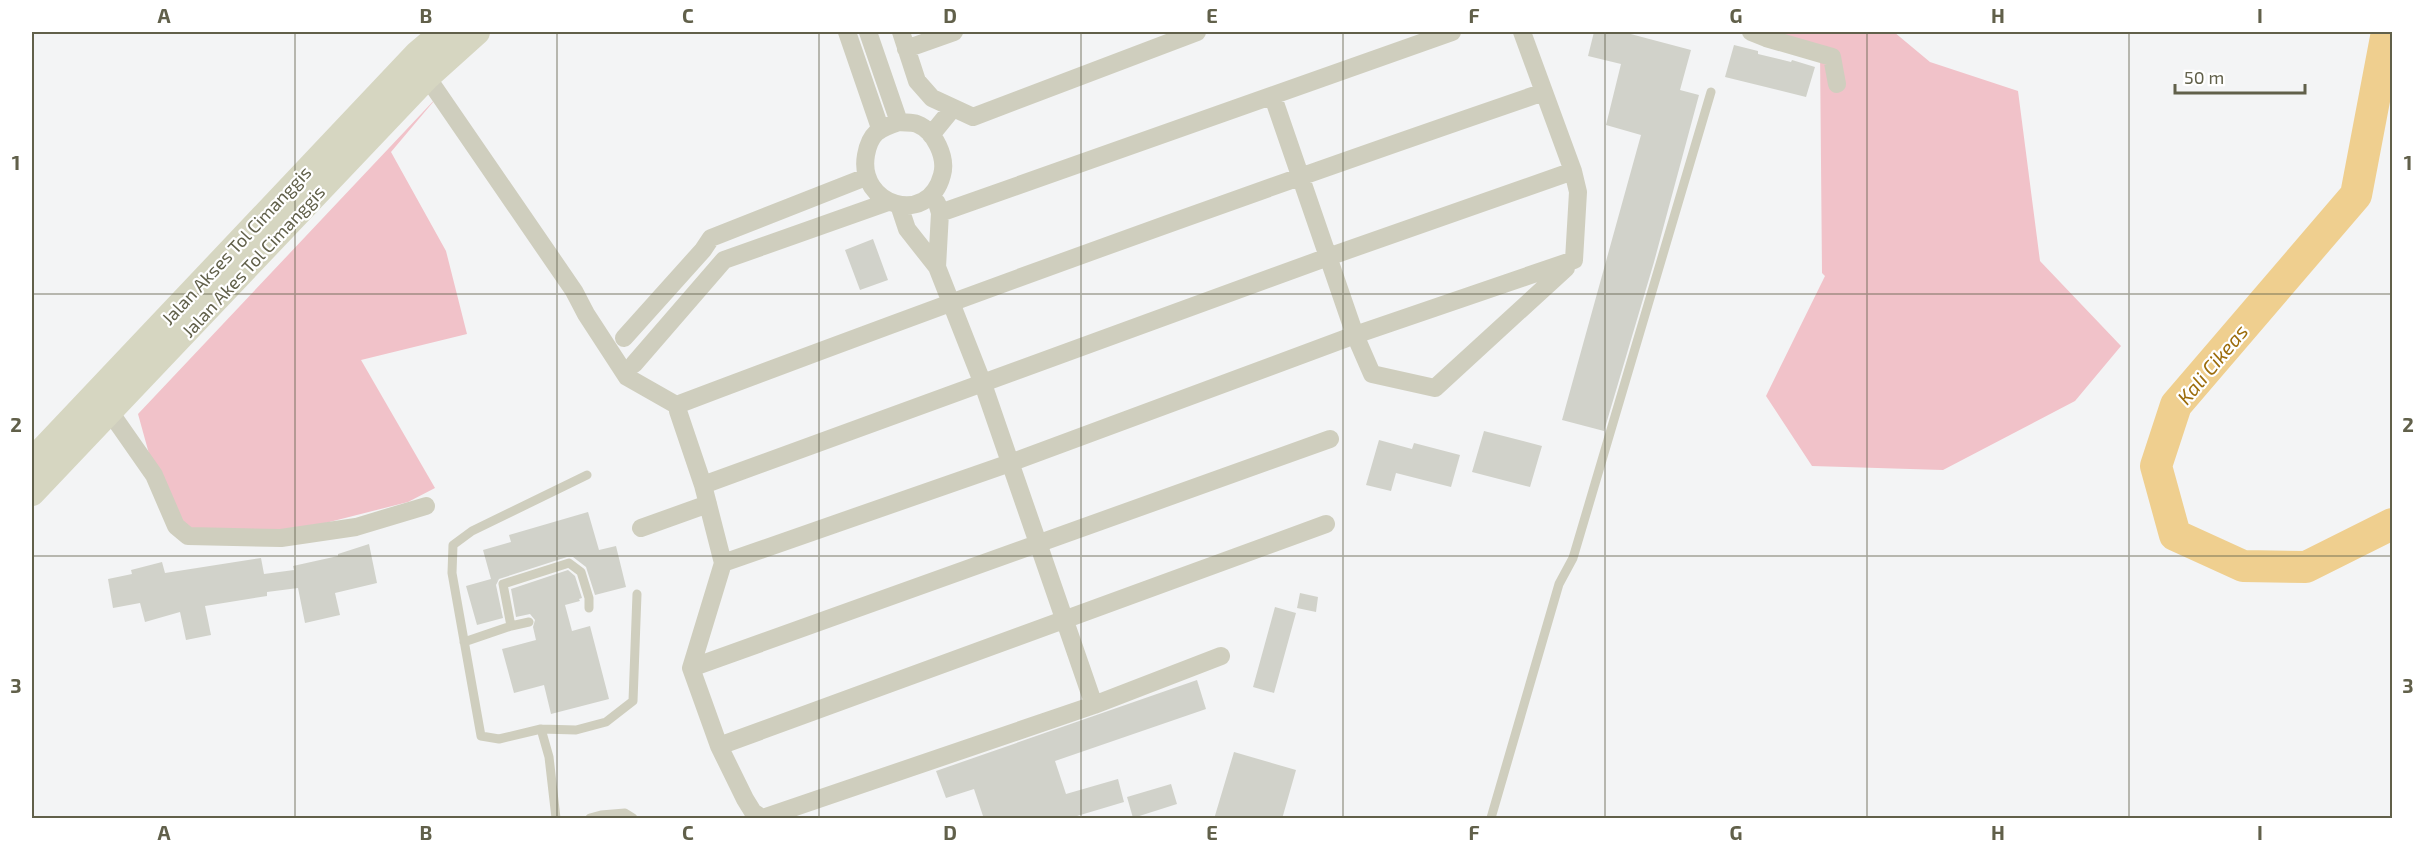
<svg xmlns="http://www.w3.org/2000/svg" width="2424" height="850" font-family="'Exo 2',sans-serif">
	<rect width="100%" height="100%" fill="#f3f4f5"/>
	<!-- green -->
	<path fill="#f1c2c9" d="M1748,32H1894L1930,62L2018,91L2040,261L2121,346L2075,401L1943,470L1812,466L1766,396L1825,276L1822,273L1820,51Z
		M439,95L391,152L446,251L467,334L361,360L435,488L408,502L290,532L171,533L138,414Z"/>
	<g fill="none" stroke-linecap="round" stroke-linejoin="round">
		<!-- river -->
		<path stroke="#efcf8f" stroke-width="32" d="M2387,32L2356,195L2176,405L2156,466L2175,535L2243,566L2306,567L2392,524"/>
	</g>
	<!-- building -->
	<path fill="#d1d2ca" d="M1594,32H1623L1691,50L1680,90L1699,95L1654,262L1604,431L1562,420L1641,135L1606,125L1621,64L1588,56Z
		M1734,45L1758,51V54L1791,62L1792,60L1815,67L1806,97L1725,77Z
		M873,239L888,280L860,290L845,250Z
		M1484,431L1542,446L1530,487L1472,472Z
		M1379,440L1412,449L1414,443L1460,455L1451,487L1396,473L1391,491L1366,485Z
		M588,512L599,550L616,546L626,587L595,595L586,567L573,557H567L499,579L496,585L503,618L477,625L466,586L491,579L483,550L511,542L509,535Z
		M369,544L377,583L335,593L340,615L305,623L298,588L267,592V596L205,606L211,635L186,640L180,612L145,622L140,603L113,608L108,579L132,574L131,570L162,562L165,573L261,558L264,574L294,570L293,566L338,556V554Z
		M568,570L575,576L582,598L579,599L580,601L565,605L572,631L590,626L609,699L551,714L544,685L514,693L502,649L536,640L533,627L535,620L530,614L516,617L511,589Z
		M1300,593L1318,597L1316,612L1297,608Z
		M1275,607L1296,613L1274,693L1253,687Z
		M1197,680L1206,709L1055,761L1066,794L1118,779L1124,802L1067,819H984L974,789L946,798L936,771Z
		M1234,752L1296,770L1282,819H1214Z
		M1171,784L1177,804L1133,818L1127,797Z"/>
	<g fill="none" stroke-linecap="round" stroke-linejoin="round">
		<!-- service -->
		<path stroke="#cfcebe" stroke-width="9" d="M511,626L529,622
			M464,642L511,626L503,584L569,563L581,572L589,598V608
			M541,729L576,730L606,722L633,701L637,594
			M556,818L549,757L541,729L499,739L481,736L452,573L453,545L472,531L587,475
			M590,818L601,815L625,813L633,818
			M1491,818L1559,584L1573,558L1711,92"/>
		<!-- minor -->
		<path stroke="#cfcebe" stroke-width="18" d="M847,32L880,128
			M868,32L899,122
			M901,32L917,81L932,98L973,117L1197,32
			M1751,32L1766,38L1832,57L1837,84
			M906,49L954,32
			M427,77L574,291L586,314L627,377L678,406
			M1273,97L1355,335L1372,374L1435,388L1566,268
			M899,122C904,123 912,122 917,124C935,131 947,158 942,175C928,228 857,205 866,155C870,133 878,129 899,122Z
			M931,135L953,108
			M937,203L940,213L937,267
			M899,205L907,229L937,267L983,384L1094,705
			M940,213L1452,32
			M624,338L703,250L711,238L866,177
			M634,364L724,260L888,202
			M110,412L154,475L176,526L188,536L281,538L356,527L426,506
			M703,485L678,411V406L682,403C968,295 1255,191 1544,92
			M641,528L708,504
			M723,563L1010,463L1355,335L1574,260L1578,192L1573,171L1522,32
			M691,668L1330,439
			M719,746L1326,524
			M762,818L753,812L745,799L719,746L691,668L723,563L703,485L1328,257L1573,171
			M763,818L1094,705L1221,656"/>
		<!-- secondary -->
		<path stroke="#d6d6c1" stroke-width="26" d="M32,461L417,54L443,32
			M32,493L427,77L477,32"/>
	</g>
	<!-- grid -->
	<path fill="none" stroke="#61604a" stroke-width="1.5" stroke-opacity="0.55" d="M295,32V818M557,32V818M819,32V818M1081,32V818M1343,32V818M1605,32V818M1867,32V818M2129,32V818M32,294H2392M32,556H2392"/>
	<g text-anchor="middle" dominant-baseline="central" stroke-width="4.5" stroke-linejoin="round" paint-order="stroke">
		<!-- street labels -->
		<g font-size="18" fill="#61604a" stroke="#fff">
			<text transform="translate(236 245) rotate(-47)">Jalan Akses Tol Cimanggis</text>
			<text transform="translate(253 261) rotate(-47)">Jalan Akes Tol Cimanggis</text>
		</g>
		<!-- water labels -->
		<g font-size="20" font-style="italic" fill="#9c6c0b" stroke="#fff">
			<text transform="translate(2212 364) rotate(-50)">Kali Cikeas</text>
		</g>
	</g>
	<!-- border -->
	<rect width="2424" height="850" fill="none" stroke="#ffffff" stroke-width="66"/>
	<!-- scale -->
	<path d="M2175 84v9h130v-9" fill="none" stroke="#61604a" stroke-width="3"/>
	<text x="2184" y="84" font-size="18" fill="#61604a" stroke="#ffffff" stroke-width="4.5" paint-order="stroke">50 m</text>
	<rect x="33" y="33" width="2358" height="784" fill="none" stroke="#61604a" stroke-width="2"/>
	<g font-size="20" text-anchor="middle" font-weight="bold" fill="#61604a">
		<text x="164" y="23">A</text>
		<text x="426" y="23">B</text>
		<text x="688" y="23">C</text>
		<text x="950" y="23">D</text>
		<text x="1212" y="23">E</text>
		<text x="1474" y="23">F</text>
		<text x="1736" y="23">G</text>
		<text x="1998" y="23">H</text>
		<text x="2260" y="23">I</text>
		<text x="16" y="170">1</text>
		<text x="2408" y="170">1</text>
		<text x="16" y="432">2</text>
		<text x="2408" y="432">2</text>
		<text x="16" y="693">3</text>
		<text x="2408" y="693">3</text>
		<text x="164" y="840">A</text>
		<text x="426" y="840">B</text>
		<text x="688" y="840">C</text>
		<text x="950" y="840">D</text>
		<text x="1212" y="840">E</text>
		<text x="1474" y="840">F</text>
		<text x="1736" y="840">G</text>
		<text x="1998" y="840">H</text>
		<text x="2260" y="840">I</text>
	</g>
</svg>
